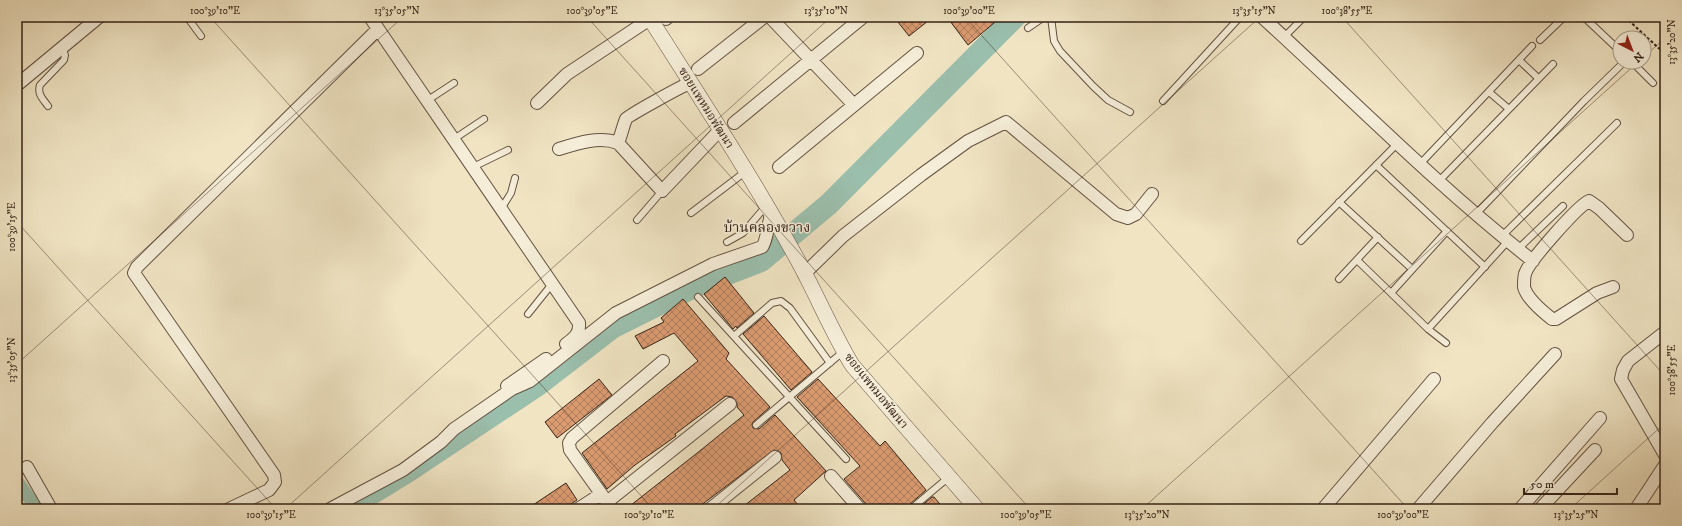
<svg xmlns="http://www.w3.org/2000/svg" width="1682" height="526" font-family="'IM FELL DW Pica','Noto Serif Thai',serif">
	<defs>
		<pattern id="building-cross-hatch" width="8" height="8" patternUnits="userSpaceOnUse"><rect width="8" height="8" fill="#db9b71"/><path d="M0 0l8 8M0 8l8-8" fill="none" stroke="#b27e5c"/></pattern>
	</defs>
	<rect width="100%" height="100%" fill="#f0e4c3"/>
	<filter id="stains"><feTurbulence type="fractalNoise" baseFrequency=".005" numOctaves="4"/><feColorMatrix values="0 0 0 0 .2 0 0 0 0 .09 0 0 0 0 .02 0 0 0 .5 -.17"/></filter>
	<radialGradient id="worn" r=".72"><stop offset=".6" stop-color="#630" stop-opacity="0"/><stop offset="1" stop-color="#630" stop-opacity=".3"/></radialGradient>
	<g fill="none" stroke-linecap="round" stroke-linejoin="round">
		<!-- canal -->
		<path stroke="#9bbfad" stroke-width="13" d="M17,481L37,509"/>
		<!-- river -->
		<path stroke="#9bbfad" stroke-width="22" d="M347,509L404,474L538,385L612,328L694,287L761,261L829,204L1015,17"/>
	</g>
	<!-- building -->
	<path fill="url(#building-cross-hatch)" stroke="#342217" d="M894,17H933L909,36Z
		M947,17H1001L968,45Z
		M725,277L754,313L737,328L736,326L733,329L704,294Z
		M683,299L729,353L726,359L770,407L753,422L752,425L753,428L759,429L775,415L826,471L794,500L801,509H740L790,470L782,460L781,453L774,450L696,509H626L701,450L744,415L737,407V403L732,397L726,396L675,434L676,436L635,465L607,489L582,453L698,361L674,333L643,349L635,336L664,322L661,318Z
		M764,316L812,372L791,390L743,334Z
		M599,379L612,395L557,438L545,422Z
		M818,379L880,446L885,441L926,490L909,505L908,509H867L866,504L844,479L860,466L797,397Z
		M566,483L577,500L563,509H527Z
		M932,497H934L944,509H918Z"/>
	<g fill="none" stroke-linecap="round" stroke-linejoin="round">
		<!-- service casing -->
		<g stroke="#635242" stroke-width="8">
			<path id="service" d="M187,17L201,36
				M1051,17L1054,41L1060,51L1093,86L1108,100L1130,112
				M1584,17L1620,51
				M1028,28L1044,17
				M1284,37L1304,17
				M1540,40L1564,17
				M1519,60L1538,78
				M1632,62L1653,83
				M1489,92L1509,109
				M428,100L454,83
				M1163,101L1240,17
				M48,106C43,99 37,94 40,85L64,60L65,55L62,48
				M454,139L484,119
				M1420,164L1532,46
				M1376,165L1485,267
				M473,167L508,150
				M1439,181L1553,64
				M1339,202L1412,269
				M501,209L511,193L515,178
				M691,213L745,172
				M1476,214L1584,101L1624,62
				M637,220L662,191
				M1502,236L1617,123
				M1301,241L1398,143
				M727,242L743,233L766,206
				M1518,249L1563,206
				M1357,260L1428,329L1446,343
				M1339,279L1378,237
				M1391,293L1447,231
				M698,297L846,459
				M528,314L552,284
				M1428,329L1508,241
				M734,336L772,303L781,301L790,308L830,363
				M756,425L844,351
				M912,508L949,477"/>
		</g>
		<!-- minor casing -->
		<g stroke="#635242" stroke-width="14">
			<path id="minor" d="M370,17L579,323C580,334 574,338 566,344
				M770,17L854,105
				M1262,17C1352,99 1437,186 1533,261
				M666,19L668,17
				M698,69L764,17
				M17,85L99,17
				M537,103L567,74L650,19
				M734,123L863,17
				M618,143C621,136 623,126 626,119C629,115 682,86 690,83
				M559,149C578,143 599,136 618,143L662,191L720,130
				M779,167L917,53
				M804,274L843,236L921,175L968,141L1006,122L1116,214L1128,218L1136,214L1152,194
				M1613,287L1597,293L1556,319H1552C1543,312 1527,299 1524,287C1524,284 1524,277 1525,274C1528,262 1578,206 1589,201L1599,208L1627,235
				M1665,332L1628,361L1623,370L1621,379L1665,455
				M507,386L546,359
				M27,467L51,509
				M831,476L860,509
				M607,502L730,404
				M229,509L269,490L275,482L274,475L134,273L137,267L378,29
				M330,509L403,470L441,442L454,429L512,389L530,381L616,313L713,264L762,247C766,243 769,222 771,214
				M578,509L601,494
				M612,509L570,450L569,443L572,438L663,361
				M710,509L775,457
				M1323,509L1434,379
				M1418,509L1492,423L1555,354
				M1520,509L1600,418
				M1540,509L1595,450
				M1636,509L1665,465"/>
		</g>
		<!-- tertiary casing -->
		<g stroke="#635242" stroke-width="16">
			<path id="tertiary" d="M649,17C699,96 751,175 796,257C816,293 831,330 852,365L977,509"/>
		</g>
		<!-- path -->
		<path stroke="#342217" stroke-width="2" stroke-dasharray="3 2" stroke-linecap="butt" d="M1625,17L1665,54"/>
		<!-- service -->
		<use href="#service" stroke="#f5edd8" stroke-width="6"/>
		<!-- minor -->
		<use href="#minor" stroke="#f5edd8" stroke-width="12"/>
		<!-- tertiary -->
		<use href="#tertiary" stroke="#f5edd8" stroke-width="15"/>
	</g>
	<!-- ticks -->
	<path fill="none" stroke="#342217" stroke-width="1" stroke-opacity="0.45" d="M210,17L653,509M587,17L1030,509M965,17L1408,509M1342,17L1665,376M1644,57L1665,38M17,222L276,509M17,364L403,17M285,509L831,17M713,509L1260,17M1142,509L1638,62M1570,509L1665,423"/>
	<g text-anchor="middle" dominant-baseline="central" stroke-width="3" stroke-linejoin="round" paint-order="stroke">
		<!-- street labels -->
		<g font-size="12" fill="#342217" stroke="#f5edd8">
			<text transform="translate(706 108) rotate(58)">ซอยแพหมอพัฒนา</text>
			<text transform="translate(876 391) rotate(51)">ซอยแพหมอพัฒนา</text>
		</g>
		<!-- quarter labels -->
		<g font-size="14" fill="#342217" stroke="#f5edd8">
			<text x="767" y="228">บ้านคลองขวาง</text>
		</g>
	</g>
	<!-- margin -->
	<rect width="1682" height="526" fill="none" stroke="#f0e4c3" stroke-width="44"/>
	<!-- north arrow -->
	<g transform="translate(1632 50) rotate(138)"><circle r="19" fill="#f5edd8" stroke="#a89c8b"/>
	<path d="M0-3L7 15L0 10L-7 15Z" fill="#8f2418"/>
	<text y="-6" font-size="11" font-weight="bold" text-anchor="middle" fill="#342217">N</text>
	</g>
	<!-- scale -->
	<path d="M1524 488v6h93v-6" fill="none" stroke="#342217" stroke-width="2"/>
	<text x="1530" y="488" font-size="12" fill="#342217" stroke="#f5edd8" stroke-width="3" paint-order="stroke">50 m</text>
	<rect x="22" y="22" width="1638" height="482" fill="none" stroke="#342217" stroke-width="1.5"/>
	<g font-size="10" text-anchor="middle" fill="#342217">
		<text x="215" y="14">100°39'10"E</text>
		<text x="397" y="14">13°35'05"N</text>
		<text x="592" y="14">100°39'05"E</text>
		<text x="826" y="14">13°35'10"N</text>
		<text x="969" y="14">100°39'00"E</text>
		<text x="1254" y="14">13°35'15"N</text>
		<text x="1347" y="14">100°38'55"E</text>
		<text transform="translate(1671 42) rotate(-90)" y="4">13°35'20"N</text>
		<text transform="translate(11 227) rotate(-90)" y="4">100°39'15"E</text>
		<text transform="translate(11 360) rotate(-90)" y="4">13°35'05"N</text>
		<text transform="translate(1671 370) rotate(-90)" y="4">100°38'55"E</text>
		<text x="271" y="518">100°39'15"E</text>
		<text x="649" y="518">100°39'10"E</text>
		<text x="1026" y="518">100°39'05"E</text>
		<text x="1147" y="518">13°35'20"N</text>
		<text x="1403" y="518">100°39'00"E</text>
		<text x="1576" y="518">13°35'25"N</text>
	</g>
	<rect width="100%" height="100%" filter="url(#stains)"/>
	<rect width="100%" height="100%" fill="url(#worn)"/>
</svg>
